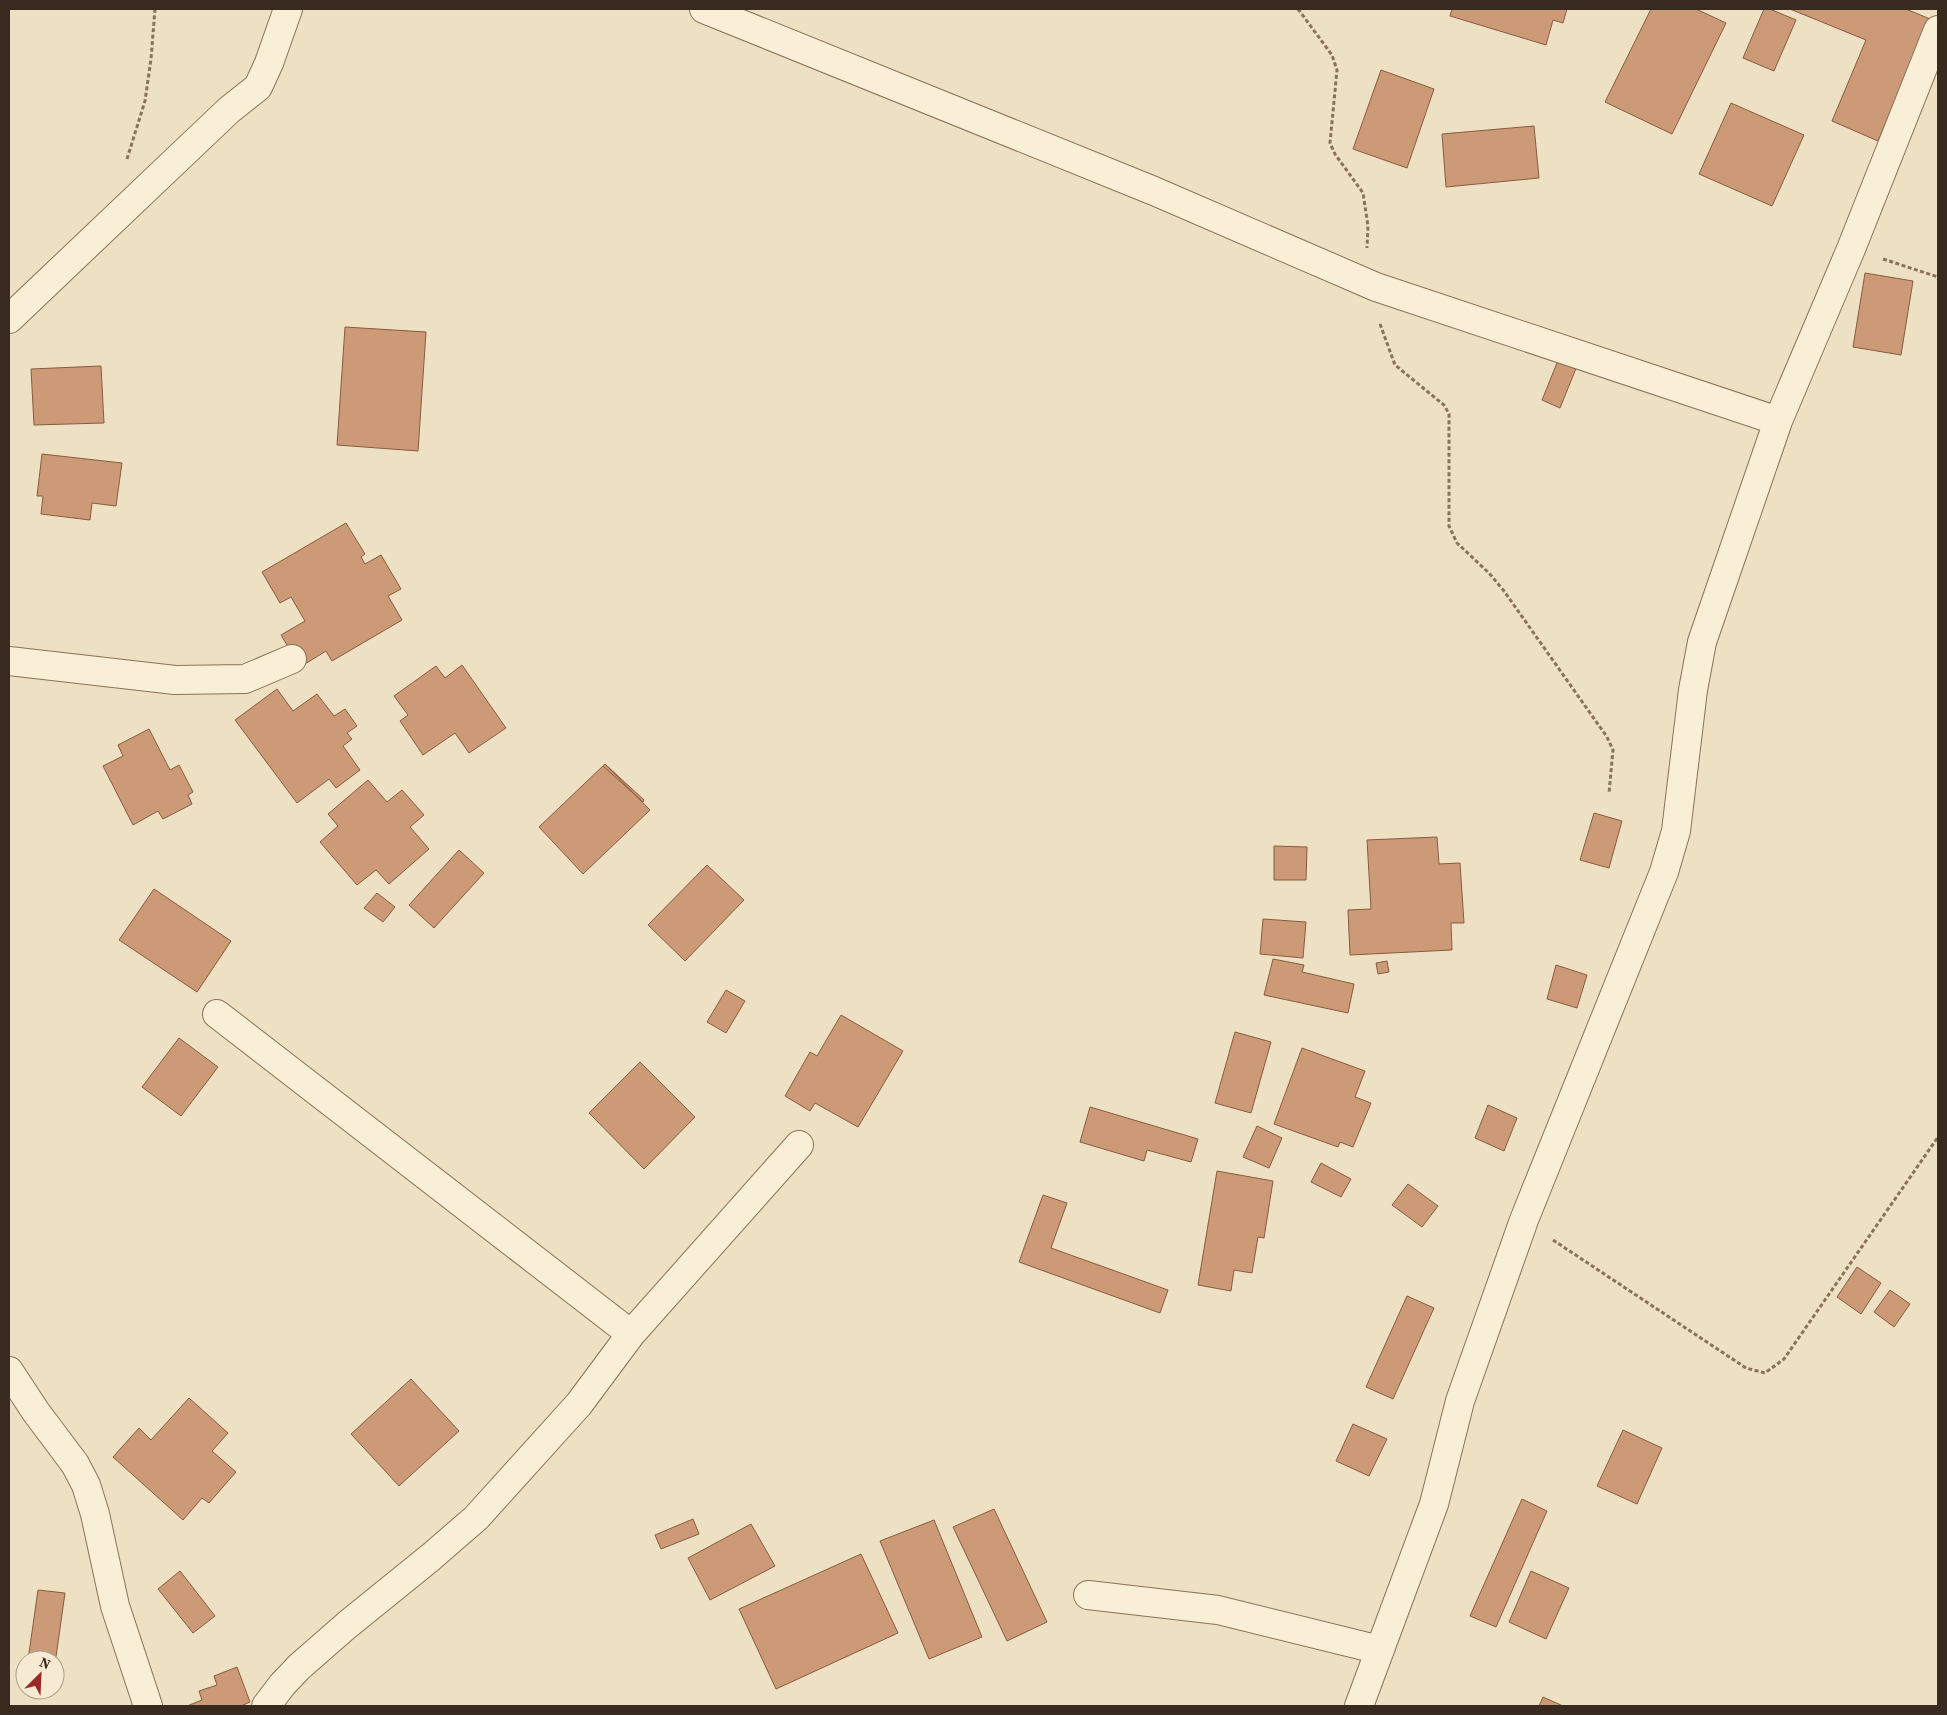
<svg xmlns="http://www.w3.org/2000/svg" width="1947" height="1715" font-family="'Source Serif 4',serif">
	<rect width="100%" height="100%" fill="#eee1c3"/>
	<!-- building -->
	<path fill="#cd9a78" stroke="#885b3f" d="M1452,9H1567L1563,23L1553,20L1546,45L1450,16Z
		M1651,9H1696L1726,23L1672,134L1605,102Z
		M1764,9H1770L1796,20L1774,71L1743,58Z
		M1790,9H1906L1930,19L1878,141L1832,121L1866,40Z
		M1381,70L1434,89L1407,168L1353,149Z
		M1731,103L1804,135L1772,206L1699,174Z
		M1534,126L1539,178L1446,187L1442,134Z
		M1865,273L1913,281L1901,355L1853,347Z
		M345,327L426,332L418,451L337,445Z
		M1559,358L1577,366L1560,408L1542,400Z
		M101,366L104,423L34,425L31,369Z
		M42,454L122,463L116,506L92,503L90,520L41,514L43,496H37Z
		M346,523L365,554L361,557L365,564L381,555L401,589L388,596L402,620L332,661L326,651L300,667L281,635L305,621L291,597L280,603L262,572Z
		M462,665L506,728L469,753L455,733L423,755L400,721L408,715L394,696L436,666L445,678Z
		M277,689L293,711L317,694L334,716L345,709L357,726L347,733L352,739L343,746L360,770L336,788L329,779L297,803L235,720Z
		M149,729L170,770L179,765L193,792L188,795L192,804L163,819L158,811L133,825L103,766L123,756L118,745Z
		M605,764L650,810L583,874L539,827Z
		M605,764L644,800L643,802L603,766Z
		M368,780L387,802L402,790L424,815L410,827L429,849L389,884L376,870L357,885L320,842L338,826L328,814Z
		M1594,813L1622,821L1609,868L1580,860Z
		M1437,837L1439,864L1460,863L1464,923H1451L1452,950L1350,955L1348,910L1371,909L1367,840Z
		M1274,846L1307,847L1306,880H1274Z
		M459,850L484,873L434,928L409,905Z
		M707,865L744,900L685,961L648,925Z
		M154,889L231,941L197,992L119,940Z
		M377,893L395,907L383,922L364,908Z
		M1263,919L1306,922L1303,958L1260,954Z
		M1273,959L1304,965L1302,972L1354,984L1348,1013L1264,995Z
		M1387,961L1389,972L1378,974L1376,963Z
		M1556,965L1587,975L1577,1008L1547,999Z
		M726,990L745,1001L726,1033L707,1022Z
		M841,1015L903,1051L858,1127L815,1103L810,1111L785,1096L810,1052L817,1056Z
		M1235,1032L1271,1042L1251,1113L1215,1103Z
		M179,1038L218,1067L181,1116L142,1087Z
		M1302,1048L1365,1071L1355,1097L1371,1103L1353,1147L1340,1142L1338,1147L1274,1124Z
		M640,1062L695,1117L644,1169L589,1113Z
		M1488,1105L1517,1118L1504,1151L1475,1138Z
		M1090,1107L1198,1139L1191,1162L1147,1150L1144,1161L1080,1142Z
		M1257,1126L1282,1138L1269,1168L1243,1157Z
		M1321,1163L1351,1179L1341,1197L1311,1182Z
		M1217,1171L1273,1181L1264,1238L1258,1237L1252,1273L1234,1270L1231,1291L1198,1285Z
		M1408,1184L1438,1206L1422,1227L1392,1205Z
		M1043,1195L1067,1203L1051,1248L1168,1290L1160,1313L1019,1262Z
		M1857,1267L1881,1283L1861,1314L1837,1297Z
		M1890,1290L1910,1304L1894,1327L1874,1312Z
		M1407,1296L1434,1308L1393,1399L1366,1387Z
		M411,1379L459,1431L399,1486L351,1434Z
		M189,1398L228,1433L212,1451L236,1472L209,1503L202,1498L183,1520L113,1457L139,1428L151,1440Z
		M1353,1424L1387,1439L1369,1476L1336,1461Z
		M1623,1430L1662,1448L1637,1504L1597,1486Z
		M1522,1499L1547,1511L1496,1627L1470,1616Z
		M994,1509L1047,1622L1007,1641L953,1527Z
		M693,1519L699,1534L661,1549L655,1535Z
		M934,1520L982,1637L929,1659L880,1541Z
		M751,1524L775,1566L710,1600L688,1558Z
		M861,1554L898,1633L776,1689L739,1609Z
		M180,1571L215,1616L193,1633L158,1589Z
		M1531,1571L1569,1588L1546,1639L1509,1622Z
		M38,1590L65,1593L55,1664V1660H28Z
		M237,1667L250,1702L241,1706H187L202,1700L199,1691L217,1685L214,1676Z
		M1543,1697L1563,1706H1539Z"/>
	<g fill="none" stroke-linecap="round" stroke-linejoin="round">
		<!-- street casing -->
		<g stroke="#897259" stroke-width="30">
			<path id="street" d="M704,9L1154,191L1376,287L1778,421
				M9,319L229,110L258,87L269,63L288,9
				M9,661L175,680L245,679L292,659
				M217,1014L631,1334
				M9,1371L36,1412L75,1464L86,1485L95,1514L115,1606L148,1706
				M1088,1595L1218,1610L1380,1650
				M266,1706L282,1685L299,1667L347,1625L431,1557L476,1518L579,1404L631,1334L799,1145
				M1359,1706L1434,1504L1460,1401L1524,1220L1664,872L1676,831L1693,690L1702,642L1778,421L1851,249L1938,30"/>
		</g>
		<!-- path -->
		<path stroke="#897259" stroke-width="3" stroke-dasharray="4 2.5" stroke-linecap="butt" d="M1298,9L1332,55L1337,70L1330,143L1335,154L1363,193L1368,226L1367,248
			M127,159L145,101L151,59L155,9
			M1883,259L1938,277
			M1380,324L1395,365L1444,405L1449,414V526L1457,543L1489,573L1504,591L1607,737L1613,750L1609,793
			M1553,1240L1746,1368L1765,1373L1784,1359L1938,1137"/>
		<!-- street -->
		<use href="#street" stroke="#f9eed6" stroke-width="28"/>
	</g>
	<!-- border -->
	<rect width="1947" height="1715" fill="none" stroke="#382a1e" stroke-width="20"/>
	<!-- north arrow -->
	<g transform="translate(40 1675) rotate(24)"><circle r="24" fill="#f6ebd2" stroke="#aa9e8a"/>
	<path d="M0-4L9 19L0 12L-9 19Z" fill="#98292b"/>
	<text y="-8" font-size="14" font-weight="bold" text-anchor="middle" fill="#382a1e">N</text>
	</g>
</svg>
